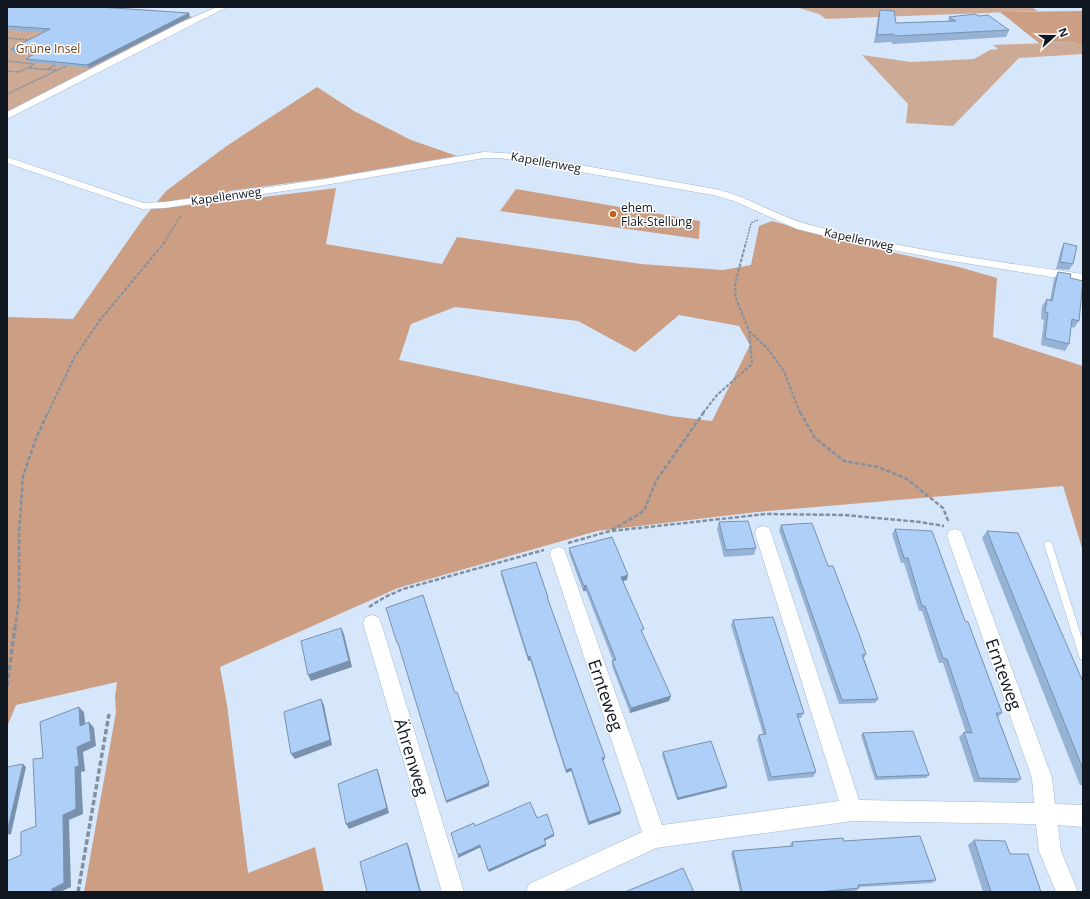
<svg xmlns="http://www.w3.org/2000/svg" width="1090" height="899" font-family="'Open Sans',sans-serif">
	<rect width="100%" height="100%" fill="#d6e7fc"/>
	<!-- green -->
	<path fill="#cdaa95" d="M7,7H68L196,17L7,115Z
		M796,7H1031L1038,11L826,19L819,14Z
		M1074,42L1083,47V54L1019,58L953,126L906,123L908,104L862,55L911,62L974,59L990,50L998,49L993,45Z"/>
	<!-- forest -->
	<path fill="#cc9f84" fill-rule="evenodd" d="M1083,11V47L1074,42L1039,43L1000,12Z
		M317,87L354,111L411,140L457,156L327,178L229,191L216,203L336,188L326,244L442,264L457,237L641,264L723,270L751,265L759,226L772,221L841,241L959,267L997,278L993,337L1083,366V551L1063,486L757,512L597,531L398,588L220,667L227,705L248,873L315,847L324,892H84L116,712L115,697L117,682L16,705L7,727V317L73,319L143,219L166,191L228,145ZM455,307L578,321L635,352L679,315L739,326L750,345L712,421L671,416L399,360L411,324Z
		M516,189L700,221L699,239L500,211Z"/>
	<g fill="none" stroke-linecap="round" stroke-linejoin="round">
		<!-- lane casing -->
		<g stroke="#a3b7d0" stroke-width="1">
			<path id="lane" d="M1048,541L1051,542L1052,544L1083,642V660L1080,659L1079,656L1044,544L1045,542Z"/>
		</g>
		<!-- street casing -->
		<g stroke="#a3b7d0" stroke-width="1">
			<path id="street" d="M217,7H227L7,119V112L180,23Z
				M484,152L518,154L715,189C750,197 780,218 814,226C902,249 993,261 1083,274V282L946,260L845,241L797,229L734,201L713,195L501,158H484L319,186L165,208L142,209L7,163V157L143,203L165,202L319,180Z
				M763,526L769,528L771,533L859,800L1034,803L1032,778L947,536L949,531L955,529L961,531L1052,778L1055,804L1083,805V827L1058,825L1061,851L1078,892H1056L1039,851L1036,824L852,821L656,848L562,892H526L529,884L642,832L550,554L552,549L558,547L564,549L566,554L662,825L839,801L755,533L757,528Z
				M372,615L378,617L381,623L464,892H442L363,623L366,617Z"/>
		</g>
		<!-- path-far3 -->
		<path stroke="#8390a0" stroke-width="1.5" stroke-dasharray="2 1" stroke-linecap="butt" d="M7,38L30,40
			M7,61L34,64L28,68
			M47,70L56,64
			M7,71L19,72L28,68L56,70
			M7,94L68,65
			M164,243L181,215
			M746,243L751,223L758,220"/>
		<!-- path-far2 -->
		<path stroke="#8390a0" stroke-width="2" stroke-dasharray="3.5 1.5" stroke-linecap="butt" d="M749,331L767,348L784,371L800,413
			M48,413L74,358L100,320L165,242
			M703,413L717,395L752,364L749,330L736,299L735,284L746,242"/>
		<!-- path-far1 -->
		<path stroke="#8390a0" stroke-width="2.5" stroke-dasharray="4.5 2" stroke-linecap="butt" d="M800,412L815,438L844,461L878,467L907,479L943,508L949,523
			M612,531L766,514L844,515L920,522L944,526
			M568,543L610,531L644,511L656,481L704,412
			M369,607L385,597L403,589L544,550
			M15,628L19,601V535L23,476L37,436L48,412"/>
		<!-- path -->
		<path stroke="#8390a0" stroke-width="3.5" stroke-dasharray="5.5 2.5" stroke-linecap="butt" d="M7,686L15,627
			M78,892L109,714"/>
		<!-- lane -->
		<use href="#lane" fill="#fff" fill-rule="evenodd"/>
		<!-- street -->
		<use href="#street" fill="#fff" fill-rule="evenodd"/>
	</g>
	<!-- wall -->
	<path fill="#96b2d4" d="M7,8L190,17L89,68L28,62L26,59L33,54L13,53L11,49L44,32L7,30Z
		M880,10L896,23L948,21L949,17L1009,30L1006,37L893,44L891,42L874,43L878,17Z
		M1064,243L1073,264L1069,270L1056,269L1061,250Z
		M1058,272L1070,278L1079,321L1074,328L1071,327L1069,344L1065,351L1041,345L1044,320L1041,319L1042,306L1047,299L1050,300L1054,279Z
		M719,522L756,548L754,555L724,557L717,529Z
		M781,525L828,566L866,654L864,658L878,699L875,703L839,704L779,530Z
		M895,529L965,621L1002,713L998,717L1021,779L1016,783L974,782L959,737L964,732L966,733L943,663H939L922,611H919L904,563H901L892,534Z
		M987,531L1083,682V785H1080L982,538Z
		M569,548L627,580L623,581L669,701L630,713L612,666V661H613L586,591H583L569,553Z
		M501,571L548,600L604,760L603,761L621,811L620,814L588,825L571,771L566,773L530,660L528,661L501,575Z
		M733,620L804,713L801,718H798L816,772L813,777L768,781L757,739L759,735L763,734L731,625Z
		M863,733L929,775L926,778L875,780L861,735Z
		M663,752L727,786L726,788L677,800L662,755Z
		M974,840L1010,854L1041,892H983L968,845Z
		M844,841L936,880L932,883L859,887V888L856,891L842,892H740L731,853L733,851L790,846V845L792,842Z"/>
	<!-- shaded-wall -->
	<path fill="#7a91ad" d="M189,13L190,17L89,68L87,65Z
		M628,575L627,580L620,582L621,577Z
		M586,585V591H583L584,586Z
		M341,628L344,634L352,667L311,681L308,675Z
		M530,656V660L528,661V657Z
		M671,696L669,701L630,713L631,708Z
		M321,699L324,705L332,745L295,759L291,754Z
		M79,707L84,712L86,731L80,726Z
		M89,722L94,728L96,746L83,752L85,771L81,772L83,814L69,820L71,887L60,892H52V889L63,815L77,747Z
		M605,757L604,760L601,761L602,758Z
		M23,764L26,767L11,834L7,835V832Z
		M571,768V771L566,773V770Z
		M377,769L379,774L389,813L349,829L346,824Z
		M489,783V786L446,803V801Z
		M727,786L726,788L677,800L678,798Z
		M621,811L620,814L588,825L589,822Z
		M554,834V836L544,841V839Z
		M407,843L409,847L421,892H420Z
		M546,844V846L489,872L488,870Z
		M480,845L481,847L458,858V855Z"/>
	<!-- building -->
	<path fill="#aecff7" stroke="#7a91ad" d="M8,7H99L189,13L87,65L26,59L39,51L11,49L50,29L7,26V8Z
		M880,10L894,11L896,23L956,21L949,17L975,14L979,16L988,15L1009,30L896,36L893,34L877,35Z
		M1064,243L1077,246L1073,264L1060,262Z
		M1058,272L1071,274L1070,278L1083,281L1079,321L1072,319L1069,344L1045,338L1048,313L1045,312L1047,299L1052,301Z
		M748,521L756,548L726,550L719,522Z
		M812,523L828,566H833L859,634L866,654L862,655L878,699L842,700L781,525Z
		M895,529L932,531L965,621L968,622L1002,713H996L1021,779L979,778L964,732L972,733L947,659L943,658L925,606H922L908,558H904Z
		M987,531L1018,533L1083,682V769Z
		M612,537L628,575L621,577L644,629L641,630L671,696L631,708L612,661L616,660L586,585L584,586L569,548Z
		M536,562L548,597H547L605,757L602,758L621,811L589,822L571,768L566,770L530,656L528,657L501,571Z
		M423,595L455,693L457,692L489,783L446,801L398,643H397L386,608Z
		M773,617L804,713L797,714L816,772L771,777L759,735L766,734L733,620Z
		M341,628L349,661L308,675L301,641Z
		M321,699L330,740L291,754L284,712Z
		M79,707L80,726L89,722L91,741L77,747L79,766L75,767L76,809L63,815L64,883L52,889V892H7V861L21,855V832L36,826L33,759L43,758L40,722Z
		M913,731L929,775L877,777L863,733Z
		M711,741L727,786L678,798L663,752Z
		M23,764L7,832V767Z
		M377,769L387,808L346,824L338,784Z
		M530,802L537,818L547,814L554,834L544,839L546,844L488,870L480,845L458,855L451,833L474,823L475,826Z
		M920,836L936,880L858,885L859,888L819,892H742L733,851L793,846L792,842L843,838L844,841Z
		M974,840L1005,841L1010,854H1028L1041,892H991Z
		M407,843L420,892H367L360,862Z
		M683,868L694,892H625Z"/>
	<!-- markers -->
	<circle fill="#c06316" stroke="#fff" stroke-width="1.5" cx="613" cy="214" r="4"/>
	<g text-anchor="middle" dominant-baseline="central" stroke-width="3" stroke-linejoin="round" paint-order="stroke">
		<!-- far-park labels -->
		<g font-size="12" fill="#753c11" stroke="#fff">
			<text x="48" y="48">Grüne Insel</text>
		</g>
		<!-- far-street labels -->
		<g font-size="12" fill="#101720" stroke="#fff">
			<text transform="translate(546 162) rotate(10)">Kapellenweg</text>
			<text transform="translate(226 196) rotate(-8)">Kapellenweg</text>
			<text transform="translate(859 239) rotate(12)">Kapellenweg</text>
		</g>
		<!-- far-poi labels -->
		<g font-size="12" fill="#101720" stroke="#fff" text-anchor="start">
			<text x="621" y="207">ehem.<tspan x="621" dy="14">Flak-Stellung</tspan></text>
		</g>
		<!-- near-street labels -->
		<g font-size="17" fill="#101720" stroke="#fff">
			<text transform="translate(1004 674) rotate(70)">Ernteweg</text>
			<text transform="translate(606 695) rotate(71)">Ernteweg</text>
			<text transform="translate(412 757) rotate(73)">Ährenweg</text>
		</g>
	</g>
	<!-- border -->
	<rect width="1090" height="899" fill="none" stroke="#101720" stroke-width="16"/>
	<!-- north arrow -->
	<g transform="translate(1054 36) rotate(69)" stroke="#ffffff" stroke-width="3" paint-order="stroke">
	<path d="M0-3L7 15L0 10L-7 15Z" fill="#101720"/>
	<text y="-6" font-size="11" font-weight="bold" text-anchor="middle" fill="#101720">N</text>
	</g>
</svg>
